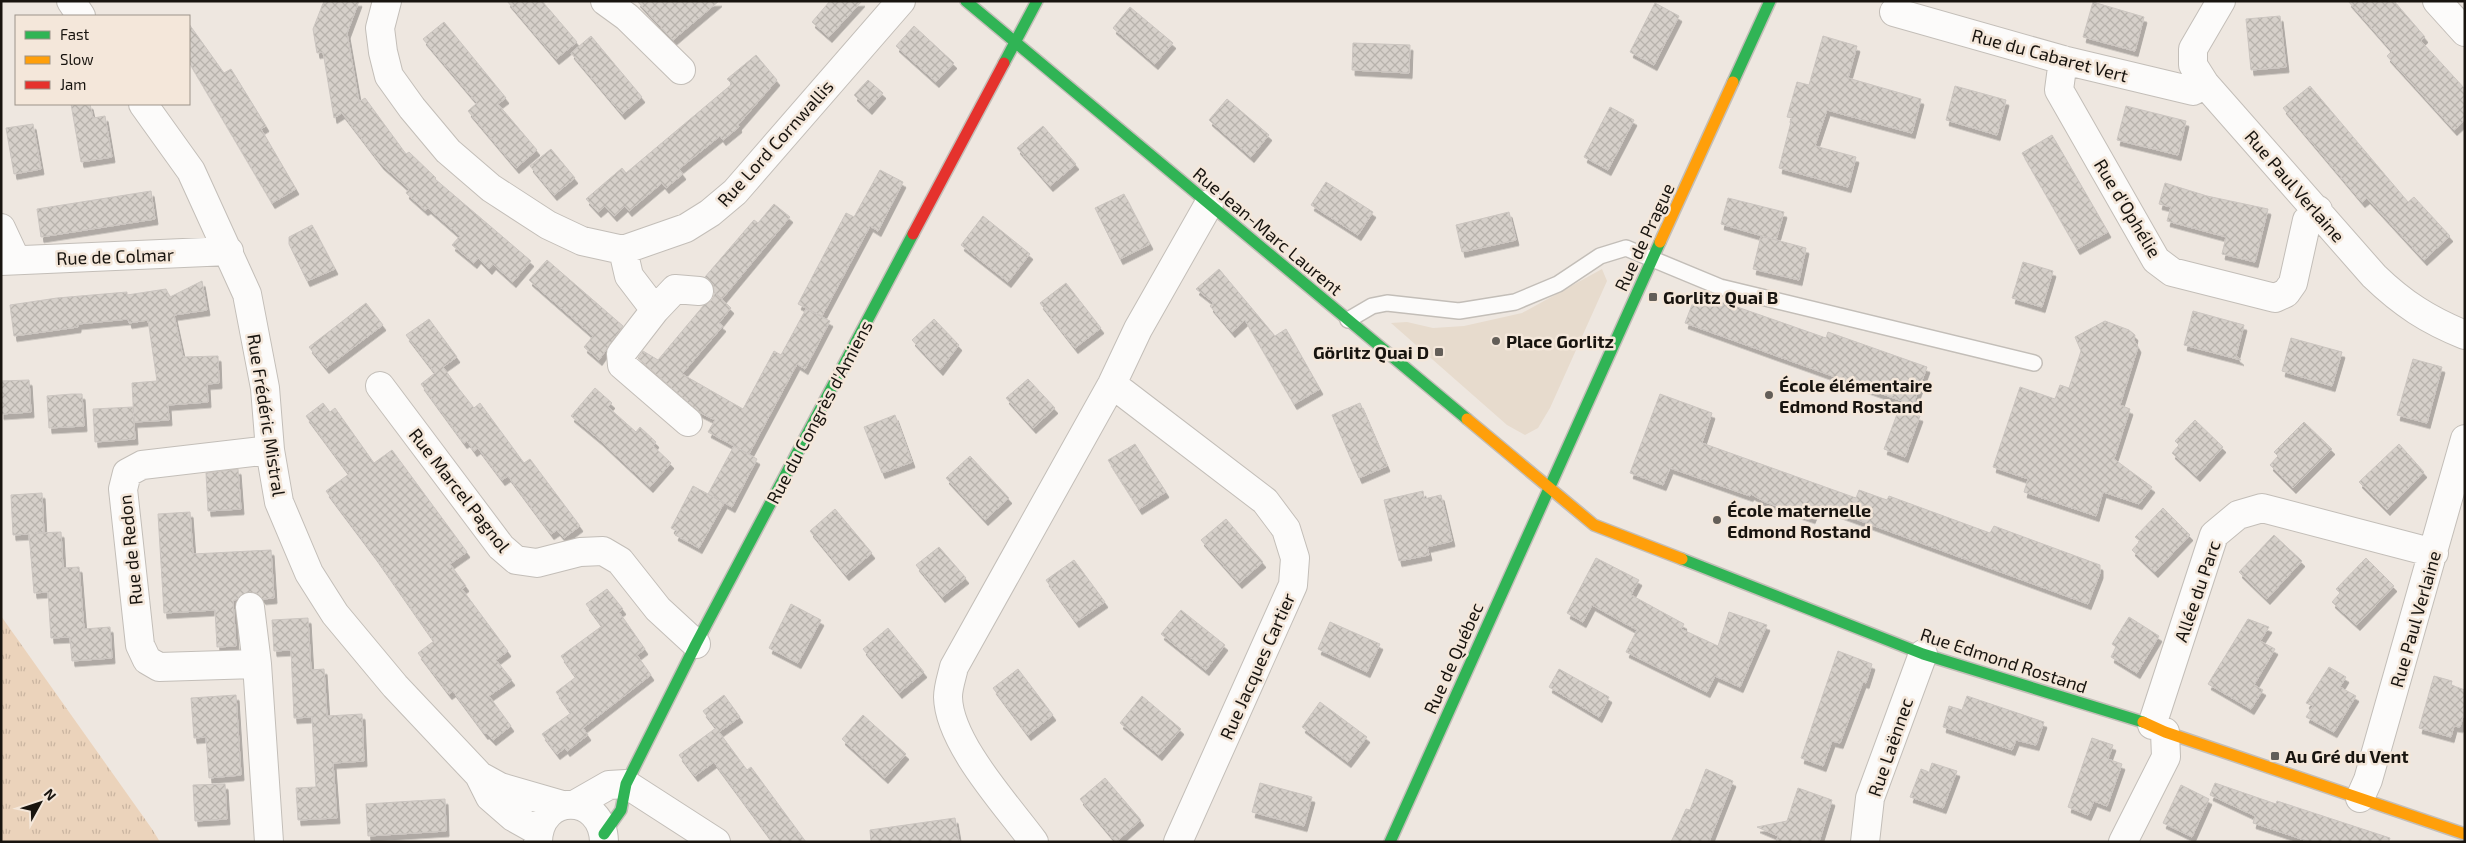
<svg xmlns="http://www.w3.org/2000/svg" width="2466" height="843" font-family="'Exo 2',sans-serif">
	<defs>
		<pattern id="park-tufts" width="24" height="20" patternUnits="userSpaceOnUse" patternTransform="scale(1.25)"><rect width="24" height="20" fill="#ebd3bb"/><path d="M3 7l-1-3M5 7V3M7 7l1-3M15 17l-1-3M17 17v-4M19 17l1-3" fill="none" stroke="#c9b4a0"/></pattern>
		<pattern id="building-cross-hatch" width="8" height="8" patternUnits="userSpaceOnUse" patternTransform="scale(1.25)"><rect width="8" height="8" fill="#d6d0ca"/><path d="M0 0l8 8M0 8l8-8" fill="none" stroke="#b7b2ac"/></pattern>
		<filter id="shadow"><feDropShadow dx="3" dy="5.5" stdDeviation="0" flood-color="#0004"/></filter>
	</defs>
	<rect width="100%" height="100%" fill="#eee7e0"/>
	<!-- built -->
	<path fill="#e7dbcd" d="M1602,269L1607,281L1550,408L1538,428L1525,435L1507,425L1391,323L1407,322L1433,328L1464,326L1522,313Z"/>
	<!-- park -->
	<path fill="url(#park-tufts)" d="M1,616L152,829L160,842H1Z"/>
	<!-- building -->
	<path fill="url(#building-cross-hatch)" stroke="#cbc5c0" filter="url(#shadow)" d="M324,1H359L347,33L359,102L365,98L406,154L409,152L436,178L435,179L531,261L513,282L493,264L489,269L478,258L474,263L452,245L460,236L428,208L425,210L406,193L409,189L381,164L342,113L334,118L323,52L317,53L313,29Z
		M507,1H542L577,42L556,59Z
		M637,1H719L673,40Z
		M830,1H862L829,37L812,22Z
		M2348,1H2394L2425,37L2421,41L2465,89V120L2454,130L2387,56L2392,51Z
		M2093,2L2144,17L2135,51L2083,37Z
		M1655,3L1679,16L1654,65L1630,52Z
		M1130,7L1173,43L1155,64L1113,28Z
		M2280,16L2286,67L2251,70L2246,19Z
		M444,22L506,98L498,104L537,150L516,168L468,111L477,103L423,39Z
		M189,24L224,73L231,69L266,126L261,129L296,189L272,203L189,62Z
		M914,26L954,63L936,82L896,46Z
		M591,36L642,97L622,114L571,53Z
		M1823,36L1857,46L1848,78L1921,99L1912,133L1827,110L1815,146L1856,157L1848,187L1779,168L1792,118L1787,117L1797,82L1809,85Z
		M1353,43L1410,45L1409,73L1352,70Z
		M756,55L777,80L738,125L739,127L723,140L720,136L679,169L683,174L666,188L662,183L629,211L625,206L614,216L605,206L598,212L586,199L622,168L626,173L732,84L727,79Z
		M868,80L883,93L869,109L854,95Z
		M1955,86L2006,100L1997,135L1946,120Z
		M2310,86L2408,202L2414,197L2450,236L2424,260L2367,198L2362,202L2283,108Z
		M1227,99L1269,135L1251,157L1209,120Z
		M71,104H90L93,118L105,116L112,157L81,162Z
		M2126,106L2186,121L2178,155L2117,140Z
		M1610,107L1634,120L1608,170L1584,157Z
		M33,124L41,169L14,174L6,128Z
		M1043,126L1076,164L1050,186L1017,148Z
		M2052,135L2108,232L2077,249L2022,153Z
		M551,149L575,178L554,195L530,166Z
		M880,170L903,182L878,231L870,226L822,316L798,304L846,213L854,217Z
		M1326,182L1373,212L1358,235L1311,205Z
		M2165,183L2207,196L2268,209L2255,262L2222,254L2226,237L2167,221L2171,207L2159,204Z
		M151,191L155,219L41,237L37,209Z
		M1124,194L1150,244L1120,259L1095,208Z
		M1728,198L1784,212L1776,240L1721,224Z
		M774,204L790,217L722,299L714,292L713,284L705,277L754,220L758,223Z
		M1509,212L1516,240L1462,252L1456,225Z
		M983,216L1030,254L1008,282L961,245Z
		M312,225L335,269L307,281L289,244V237Z
		M1761,236L1806,248L1799,280L1753,269Z
		M547,260L623,326L599,360L584,347L593,336L529,280Z
		M2023,262L2053,271L2042,307L2012,298Z
		M1219,269L1275,336L1286,329L1320,389L1294,404L1245,320L1232,332L1210,306L1214,303L1196,289Z
		M202,281L207,310L174,315L183,357L218,356L219,383L207,384L208,402L168,405L169,420L134,422L132,383L157,381L148,320L129,323L128,319L78,324V327L14,336L10,305L57,298L127,292V295L166,289L170,297Z
		M1066,283L1101,328L1075,348L1040,303Z
		M715,293L731,308L719,323L723,326L682,374L743,409L774,351L781,355L806,309L830,321L805,369L797,364L749,454L708,432L715,420L699,412L638,358L643,351L658,360L704,305L712,300Z
		M1695,297L1721,307L1723,302L1826,338L1828,332L1927,367L1913,405L1685,323Z
		M366,303L383,325L326,368L309,347Z
		M2193,311L2244,325L2236,356L2241,360L2184,345Z
		M429,319L457,357L443,367L459,389L474,408L480,403L524,463L530,459L580,526L564,538L557,530L551,534L508,476L502,480L478,448L474,451L467,441L464,443L421,384L435,373L406,335Z
		M934,319L959,345L940,370L912,340Z
		M2105,321L2129,330L2135,335L2134,340L2138,347L2120,405L2130,409L2114,459L2152,487L2139,504L2103,492L2096,516L2024,492L2028,479L1993,467L2020,387L2055,399L2060,385L2069,388L2081,351L2075,337Z
		M2291,338L2342,352L2332,386L2282,371Z
		M2413,359L2442,367L2427,423L2397,415Z
		M1028,379L1055,408L1033,428L1006,398Z
		M29,380L31,412L1,414V381Z
		M595,388L612,403L608,407L636,432L640,427L656,442L653,446L671,463L650,487L600,440L571,416Z
		M72,394H82L84,426L49,428L47,396Z
		M1660,394L1712,413L1702,443L1856,498L1859,490L1887,500L1889,496L1990,533L1994,526L2100,565V573L2088,604L1817,505L1812,518L1765,502L1751,494L1750,496L1670,468L1663,485L1630,473Z
		M323,403L330,412L335,408L374,463L392,450L467,552L450,564L466,586L462,589L508,651L496,660L512,680L489,696L511,726L493,740L486,733L485,734L453,691L449,694L418,653L434,641L374,555L326,491L349,474L306,416Z
		M1360,403L1387,466L1359,478L1332,415Z
		M133,407L135,439L95,442L93,409Z
		M1899,409L1920,416L1905,457L1884,449Z
		M895,415L912,462L882,473L864,427Z
		M2195,420L2223,447L2197,476L2172,453L2179,445L2175,441Z
		M2304,422L2332,449L2293,488L2270,465L2278,456L2274,452Z
		M1135,444L1166,492L1139,509L1108,460Z
		M2399,444L2424,472L2387,510L2359,482Z
		M734,446L757,459L732,507L708,494L724,503L699,548L675,535L677,531L671,528L693,486L708,494Z
		M970,456L1009,498L985,520L946,478Z
		M238,469L241,509L208,511L206,473Z
		M1423,491L1424,499L1441,495L1452,541L1427,547L1429,555L1399,561L1384,500Z
		M42,493L44,533H35L61,532L63,568L79,567L84,629L110,627L112,658L72,661L70,637L51,638L48,592L34,593L29,534L13,535L11,495Z
		M2163,508L2190,535L2155,572L2132,550L2140,541L2135,537Z
		M835,509L872,553L846,575L810,531Z
		M190,512L193,554L271,550L274,598L263,599L257,593L249,592L233,601L236,646L217,647L215,610L164,613L158,514Z
		M1226,519L1263,562L1239,583L1201,540Z
		M2274,535L2302,561L2267,599L2239,572Z
		M939,547L966,578L942,597L916,565Z
		M1596,558L1639,580L1631,595L1684,624L1681,629L1718,646L1729,612L1767,625L1740,687L1715,676L1707,692L1626,652L1637,630L1617,619L1592,605L1583,622L1567,613Z
		M2366,558L2394,586L2357,625L2332,602L2340,593L2336,589Z
		M1074,560L1105,602L1076,622L1046,580Z
		M607,589L623,609L619,612L645,649L637,655L651,675L583,728L588,735L567,751L565,748L557,754L542,734L571,713L556,692L576,677L561,656L602,626L586,604Z
		M791,604L821,620L798,663L769,648Z
		M1181,610L1225,645L1206,670L1161,634Z
		M2129,617L2159,636L2137,673L2111,657L2116,647L2112,644Z
		M308,618L311,670L324,669L327,716L362,714L364,761L333,763L337,818L298,820L296,788L316,787L312,717L294,718L291,650L274,651L272,620Z
		M2248,619L2269,627L2260,641L2275,649L2254,685L2263,690L2251,709L2208,684Z
		M1330,622L1380,644L1367,672L1318,649Z
		M888,628L924,672L899,693L863,649Z
		M1838,651L1872,664L1866,683L1863,682L1840,743L1832,741L1823,766L1801,758Z
		M2329,667L2346,677L2340,687L2356,696L2334,732L2306,717L2313,706L2306,703Z
		M1018,669L1053,715L1028,735L993,688Z
		M1559,669L1609,697L1599,717L1549,687Z
		M2434,676L2452,681L2451,685L2465,690V710L2460,727L2454,726L2451,737L2419,728Z
		M236,695L241,775L209,778L206,737L194,738L191,698Z
		M724,695L740,717L719,732L747,770L751,767L806,842H773L714,762L695,776L679,755L716,728L703,711Z
		M1142,696L1181,729L1159,755L1120,723Z
		M1967,696L2044,722L2036,745L2016,740L2012,750L1943,727L1949,706L1962,710Z
		M1320,702L1367,737L1348,762L1302,727Z
		M863,715L906,754L885,778L842,739Z
		M2092,738L2113,745L2108,759L2122,764L2107,806L2094,801L2088,815L2068,807Z
		M1932,763L1957,771L1943,808L1910,797L1921,769L1929,772Z
		M1706,769L1733,781L1709,842H1671L1686,809L1690,810Z
		M1105,778L1141,820L1116,842L1080,799Z
		M1260,783L1312,797L1304,826L1252,812Z
		M2215,783L2276,804L2277,801L2390,838L2389,842H2310L2253,823L2255,816L2210,795Z
		M225,784L227,819L195,821L193,785Z
		M2181,785L2209,799L2192,837L2163,823Z
		M1798,788L1832,800L1819,842H1776L1778,836L1757,827L1787,821Z
		M445,799L446,831L368,836L366,804Z
		M955,818L959,842H871L870,830Z"/>
	<g fill="none" stroke-linecap="round" stroke-linejoin="round">
		<!-- lane casing -->
		<g stroke="#c3beb8" stroke-width="18">
			<path id="lane" d="M1348,320L1372,306L1387,303L1459,311L1515,302L1558,284L1600,256L1626,248L1720,287L2034,363"/>
		</g>
		<!-- street casing -->
		<g stroke="#c3beb8" stroke-width="30">
			<path id="street" d="M71,1L81,16
				M387,1L380,28L383,52L389,76L412,108L448,151L491,188L548,225L582,241L623,250L686,228L710,213L735,192L901,1
				M605,1L627,17L681,70
				M2221,1L2193,49V65L2205,84L2374,276C2403,304 2428,320 2465,335
				M2437,1L2465,32
				M1894,12L2063,60L2193,91L2205,84
				M2063,60L2059,90L2156,260L2172,272L2275,298L2286,293L2293,283L2307,220L2318,210
				M143,104L191,171L247,294L265,388L270,450L279,502L309,573L335,614L395,686L479,775L490,797L513,817L538,831
				M1,228L16,260
				M623,250L629,276L655,310L621,354L622,365L688,422
				M1,261L229,251
				M655,310L675,289L699,291
				M1112,384L1265,501L1286,529L1295,558L1293,585L1178,842
				M380,386L501,547L516,560L537,563L580,552L603,551L620,561L658,609L696,644
				M250,607L257,664
				M2152,725L2214,535L2238,515L2262,508L2434,553
				M480,776L500,787L562,805
				M2360,798L2368,780L2465,439
				M574,805L609,785L626,784L716,842
				M269,842L257,664L159,667L147,660L140,645L123,489L127,473L142,465L270,450
				M538,842C539,792 603,793 604,842
				M1034,842C1006,804 949,743 948,697C948,687 952,676 954,667L1112,384L1138,329L1209,204
				M1865,842L1870,798L1923,654
				M2123,842L2166,757L2165,732"/>
		</g>
		<!-- fast casing -->
		<g stroke="#c3beb8" stroke-width="14">
			<path id="fast" d="M966,1L1467,419
				M1004,63L1037,1
				M1733,82L1770,1
				M1682,559L1923,654L2143,722
				M604,834L621,810L626,784L696,644L913,234
				M1390,842L1660,242"/>
		</g>
		<!-- slow casing -->
		<g stroke="#c3beb8" stroke-width="14">
			<path id="slow" d="M1660,242L1733,82
				M1467,419L1594,525L1682,559
				M2143,722L2165,732L2465,834"/>
		</g>
		<!-- jam casing -->
		<g stroke="#c3beb8" stroke-width="14">
			<path id="jam" d="M913,234L1004,63"/>
		</g>
		<!-- lane -->
		<use href="#lane" stroke="#fcfbfa" stroke-width="15"/>
		<!-- street -->
		<use href="#street" stroke="#fcfbfa" stroke-width="28"/>
		<!-- fast -->
		<use href="#fast" stroke="#30b455" stroke-width="11"/>
		<!-- slow -->
		<use href="#slow" stroke="#ff9f0a" stroke-width="11"/>
		<!-- jam -->
		<use href="#jam" stroke="#e5322d" stroke-width="11"/>
	</g>
	<!-- markers -->
	<g fill="#635e58" stroke="#f4e7da" stroke-width="2">
		<rect x="1648" y="292" width="10" height="10" rx="2.5"/>
		<circle cx="1496" cy="341" r="5"/>
		<rect x="1434" y="347" width="10" height="10" rx="2.5"/>
		<circle cx="1769" cy="395" r="5"/>
		<circle cx="1717" cy="520" r="5"/>
		<rect x="2270" y="751" width="10" height="10" rx="2.5"/>
	</g>
	<g text-anchor="middle" dominant-baseline="central" stroke-width="5" stroke-linejoin="round" paint-order="stroke">
		<!-- street labels -->
		<g font-size="18" fill="#18140f" stroke="#f4e7da">
			<text transform="translate(2050 55) rotate(15)">Rue du Cabaret Vert</text>
			<text transform="translate(775 143) rotate(-48)">Rue Lord Cornwallis</text>
			<text transform="translate(2295 186) rotate(49)">Rue Paul Verlaine</text>
			<text transform="translate(2128 208) rotate(59)">Rue d'Ophélie</text>
			<text transform="translate(1268 231) rotate(40)">Rue Jean-Marc Laurent</text>
			<text transform="translate(1644 237) rotate(-65)">Rue de Prague</text>
			<text transform="translate(115 256) rotate(-2)">Rue de Colmar</text>
			<text transform="translate(819 412) rotate(-62)">Rue du Congrès d'Amiens</text>
			<text transform="translate(267 415) rotate(81)">Rue Frédéric Mistral</text>
			<text transform="translate(460 490) rotate(52)">Rue Marcel Pagnol</text>
			<text transform="translate(130 550) rotate(-96)">Rue de Redon</text>
			<text transform="translate(2197 591) rotate(-71)">Allée du Parc</text>
			<text transform="translate(2415 619) rotate(-74)">Rue Paul Verlaine</text>
			<text transform="translate(1453 658) rotate(-66)">Rue de Québec</text>
			<text transform="translate(2004 660) rotate(18)">Rue Edmond Rostand</text>
			<text transform="translate(1257 666) rotate(-66)">Rue Jacques Cartier</text>
			<text transform="translate(1890 747) rotate(-71)">Rue Laënnec</text>
		</g>
		<!-- poi labels -->
		<g font-size="18" font-weight="bold" fill="#18140f" stroke="#f4e7da" text-anchor="start">
			<text x="1663" y="297">Gorlitz Quai B</text>
			<text x="1506" y="341">Place Gorlitz</text>
			<text x="1429" y="352" text-anchor="end">Görlitz Quai D</text>
			<text x="1779" y="385">École élémentaire<tspan x="1779" dy="21">Edmond Rostand</tspan></text>
			<text x="1727" y="510">École maternelle<tspan x="1727" dy="21">Edmond Rostand</tspan></text>
			<text x="2285" y="756">Au Gré du Vent</text>
		</g>
	</g>
	<!-- border -->
	<rect width="2466" height="843" fill="none" stroke="#18140f" stroke-width="5"/>
	<!-- legend -->
	<rect x="15" y="15" width="175" height="90" fill="#f4e7da" stroke="#9c9389"/>
	<rect x="25" y="31" width="25" height="8" fill="#30b455" stroke="#9c9389"/>
	<text x="60" y="40" font-size="15" fill="#18140f">Fast</text>
	<rect x="25" y="56" width="25" height="8" fill="#ff9f0a" stroke="#9c9389"/>
	<text x="60" y="65" font-size="15" fill="#18140f">Slow</text>
	<rect x="25" y="81" width="25" height="8" fill="#e5322d" stroke="#9c9389"/>
	<text x="60" y="90" font-size="15" fill="#18140f">Jam</text>
	<!-- north arrow -->
	<g transform="translate(40 803) rotate(50)" stroke="#f4e7da" stroke-width="4" paint-order="stroke">
	<path d="M0-4L9 19L0 12L-9 19Z" fill="#18140f"/>
	<text y="-8" font-size="14" font-weight="bold" text-anchor="middle" fill="#18140f">N</text>
	</g>
</svg>
